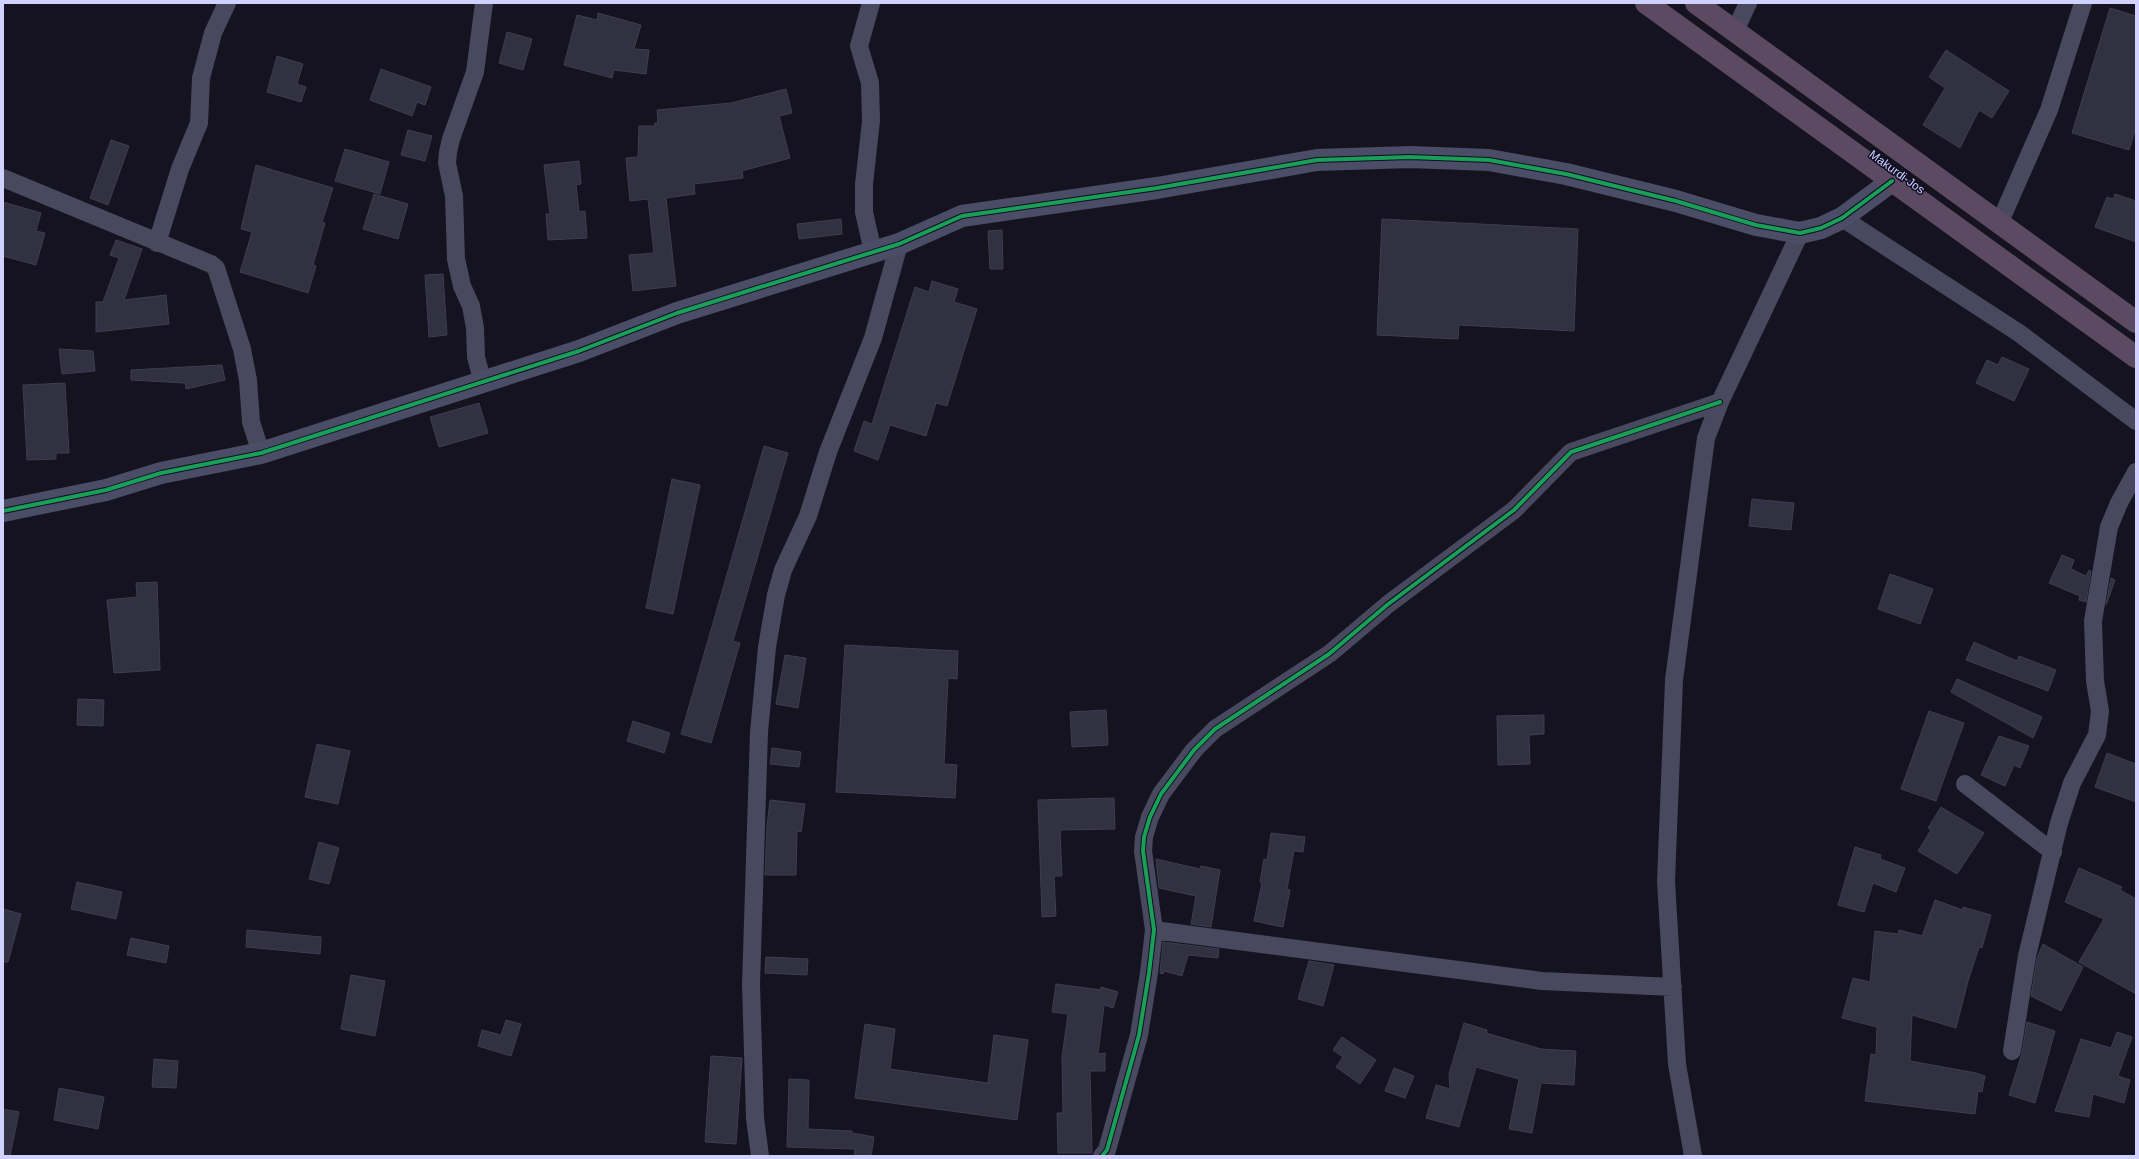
<svg xmlns="http://www.w3.org/2000/svg" width="2139" height="1159" font-family="Helvetica,sans-serif">
	<rect width="100%" height="100%" fill="#14131f"/>
	<!-- building -->
	<path fill="#323141" stroke="#3e3d52" d="M2110,8L2136,16V127L2129,150L2072,133Z
		M598,13L641,25L634,49L649,50L646,74L614,70L612,78L564,65L577,15L597,20Z
		M507,32L532,39L523,70L499,63Z
		M1946,50L2009,91L1992,118L1979,110L1960,148L1923,125L1945,88L1929,77Z
		M277,56L303,64L297,84L306,87L301,102L267,92Z
		M381,69L431,87L425,105L417,102L412,116L370,100Z
		M786,89L792,113L779,116L790,158L742,171L743,178L694,184L695,194L666,198L676,286L633,291L629,255L654,253L648,199L630,201L626,158L638,157L639,126H655V123H658L657,110L731,103Z
		M408,130L432,136L425,161L401,155Z
		M111,140L129,146L108,205L90,198Z
		M345,149L389,162L380,194L335,181Z
		M579,161L581,184L576,185L579,212L585,211L587,238L548,240L546,214H550L544,165Z
		M256,165L333,188L322,222L325,223L313,265L316,266L308,293L240,272L252,232L241,229Z
		M374,194L408,204L398,239L363,229Z
		M2115,194L2136,201V242L2095,227L2107,197L2113,199Z
		M3,202L41,213L36,231L45,233L36,265L3,256Z
		M841,219L842,234L799,239L797,224Z
		M1382,219L1578,229L1574,331L1459,325L1458,339L1377,335Z
		M1002,230L1003,269H990L988,231Z
		M116,240L142,249L124,300L166,295L169,324L96,332V302H103L119,258L110,255Z
		M443,274L447,335L429,337L425,275Z
		M932,281L958,289L954,302L977,309L947,406L936,403L926,436L890,425L878,460L854,451L864,421L872,424L915,287L929,292Z
		M59,349L93,351L95,371L62,374Z
		M2002,357L2029,369L2014,401L1976,383L1987,360L1998,365Z
		M222,365L225,380L186,389L185,383L131,380V370Z
		M65,383L69,453H56V459L27,460L23,385Z
		M479,403L488,433L439,447L430,417Z
		M764,446L788,453L733,641L740,643L711,743L681,734Z
		M672,479L700,485L673,614L646,608Z
		M1752,499L1794,503L1791,530L1749,526Z
		M2062,555L2074,560L2071,569L2086,576L2089,570L2091,571L2086,602L2079,600L2080,596L2049,583Z
		M1890,574L1933,589L1920,624L1878,609Z
		M2111,578L2115,580L2106,605Z
		M157,582L160,670L114,673L107,600L137,597L136,583Z
		M1974,642L2017,661L2019,656L2056,670L2048,691L1966,660Z
		M845,645L958,651L957,679L948,678L944,764L957,765L955,798L836,792Z
		M785,655L806,658L798,708L776,704Z
		M1957,679L2042,717L2033,738L1951,692Z
		M78,699L104,700L103,726L77,725Z
		M1106,710L1108,745L1072,747L1070,712Z
		M1929,711L1964,723L1936,801L1901,789Z
		M1544,715V734L1529,735L1530,764L1498,765L1497,716Z
		M633,721L670,733L664,753L627,741Z
		M1999,736L2029,746L2020,768L2014,765L2005,786L1981,775Z
		M317,744L350,751L338,804L305,797Z
		M772,748L801,752L799,767L770,764Z
		M2107,753L2136,764V802L2095,787Z
		M1114,798L1115,829L1060,830L1062,876H1054L1056,916L1042,917L1038,800Z
		M770,800L805,804L801,832L797,831L796,875H765L767,826Z
		M1941,807L1984,833L1957,874L1918,851L1931,830L1928,828Z
		M1271,833L1305,837L1303,852L1294,851L1287,889L1290,890L1283,927L1254,921L1262,883L1260,882L1264,859L1267,860Z
		M319,842L339,848L329,884L309,879Z
		M1855,847L1881,855L1880,859L1905,868L1896,892L1873,883L1864,912L1838,905Z
		M1156,859L1200,869L1201,866L1220,870L1211,927L1191,924L1196,896L1159,888Z
		M2079,868L2122,887L2120,890L2136,899V994L2079,962L2104,919L2065,902Z
		M77,882L122,892L116,919L71,909Z
		M1935,900L1963,910V907L1991,915L1982,948L1979,947L1968,981L1956,1028L1912,1015L1910,1061L1976,1073L1985,1076L1982,1092L1978,1091L1975,1114L1865,1101L1871,1054L1876,1055L1877,1027L1842,1018L1853,978L1870,982L1875,931L1898,934L1899,930L1922,936Z
		M3,909L21,914L8,962H3Z
		M247,930L321,937L320,954L246,947Z
		M131,938L169,946L166,963L127,955Z
		M1163,942L1219,949L1218,958L1188,955L1182,976L1164,971L1163,974L1160,973Z
		M2043,944L2083,967L2061,1011L2031,996L2037,958Z
		M766,957L808,959L807,975L765,973Z
		M1309,961L1334,965L1323,1006L1298,999Z
		M351,975L385,981L375,1036L341,1029Z
		M1056,984L1101,990V987L1118,992L1113,1008L1104,1005L1098,1054L1105,1053V1071H1090L1092,1153H1058L1057,1113H1063L1062,1057L1068,1014L1052,1012Z
		M506,1020L521,1024L511,1056L478,1046L482,1030L501,1035Z
		M2027,1022L2055,1031L2035,1103L2009,1095L2022,1053Z
		M1464,1023L1487,1030L1486,1033L1541,1049L1576,1051L1574,1085L1541,1083L1532,1133L1509,1129L1519,1079L1476,1067L1459,1127L1426,1118L1436,1085L1450,1089L1449,1074Z
		M865,1024L895,1029L890,1069L988,1083L994,1035L1028,1040L1017,1120L855,1098Z
		M2117,1032L2132,1037L2118,1076L2130,1080L2124,1103L2093,1094L2089,1117L2055,1111L2081,1039L2111,1048Z
		M1342,1037L1376,1060L1360,1084L1336,1067L1343,1057L1333,1050Z
		M711,1056L742,1058L736,1144L705,1142Z
		M154,1059L178,1061L176,1088L152,1087Z
		M1394,1068L1414,1076L1405,1098L1385,1091Z
		M789,1079L809,1080L808,1129L852,1131V1133L874,1137L871,1156H854L855,1149L787,1147Z
		M59,1088L104,1097L98,1129L54,1120Z
		M3,1109L19,1112L10,1156H3Z"/>
	<g fill="none" stroke-linecap="round" stroke-linejoin="round">
		<!-- street -->
		<path stroke="#48495f" stroke-width="18" d="M871,3L859,46L870,83L871,121L864,184V212L873,252
			M1735,31L1748,3
			M3,178L211,264L216,268L242,349L248,380L251,422L261,453
			M1842,218L2019,333L2136,421
			M1999,224L2049,110L2083,3
			M157,243L180,169L199,123L201,78L213,33L227,3
			M483,383L476,357L475,328L471,306L462,286L456,259L454,196L447,163L448,152L451,139L475,72L484,3
			M1965,784L2053,852
			M1154,930L1542,981L1673,987
			M2012,1051L2027,956L2059,823L2072,783L2097,735L2100,711L2095,681L2093,621L2109,527L2119,503L2136,472
			M760,1156L755,1118L751,985L759,732L767,647L776,595L783,570L808,516L828,452L873,338L899,244
			M1102,1156L1107,1150L1139,1035L1149,973L1154,930L1143,851L1144,837L1150,817L1161,794L1194,750L1215,729L1329,654L1387,605L1514,510L1571,452L1720,402
			M1693,1156L1677,1064L1666,881L1674,680L1706,438L1720,402L1800,233"/>
		<!-- secondary -->
		<path stroke="#4b4d66" stroke-width="22" d="M3,511L106,490L161,473L261,453L579,351L677,313L899,244L962,216L1157,188L1317,160L1410,157L1489,160L1566,174L1676,201L1756,225L1800,233L1821,228L1842,218L1892,181"/>
		<!-- highway -->
		<path stroke="#5b4a61" stroke-width="22" d="M1646,3L2136,357
			M1696,3L2136,322"/>
		<!-- cycleway casing -->
		<g stroke="#0f0e24" stroke-width="6">
			<path id="cycleway" d="M3,511L106,490L161,473L261,453L579,351L677,313L899,244L962,216L1157,188L1317,160L1410,157L1489,160L1566,174L1676,201L1756,225L1800,233L1821,228L1842,218L1892,181
				M1102,1156L1107,1150L1139,1035L1149,973L1154,930L1143,851L1144,837L1150,817L1161,794L1194,750L1215,729L1329,654L1387,605L1514,510L1571,452L1720,402"/>
		</g>
		<!-- cycleway -->
		<use href="#cycleway" stroke="#1a9f57" stroke-width="4"/>
	</g>
	<g text-anchor="middle" dominant-baseline="central" stroke-width="3" stroke-linejoin="round" paint-order="stroke">
		<!-- street labels -->
		<g font-size="12" fill="#d1d1ff" stroke="#0f0e24">
			<text transform="translate(1897 172) rotate(36)">Makurdi-Jos</text>
		</g>
	</g>
	<!-- border -->
	<rect width="2139" height="1159" fill="none" stroke="#d1d1ff" stroke-width="8"/>
</svg>
